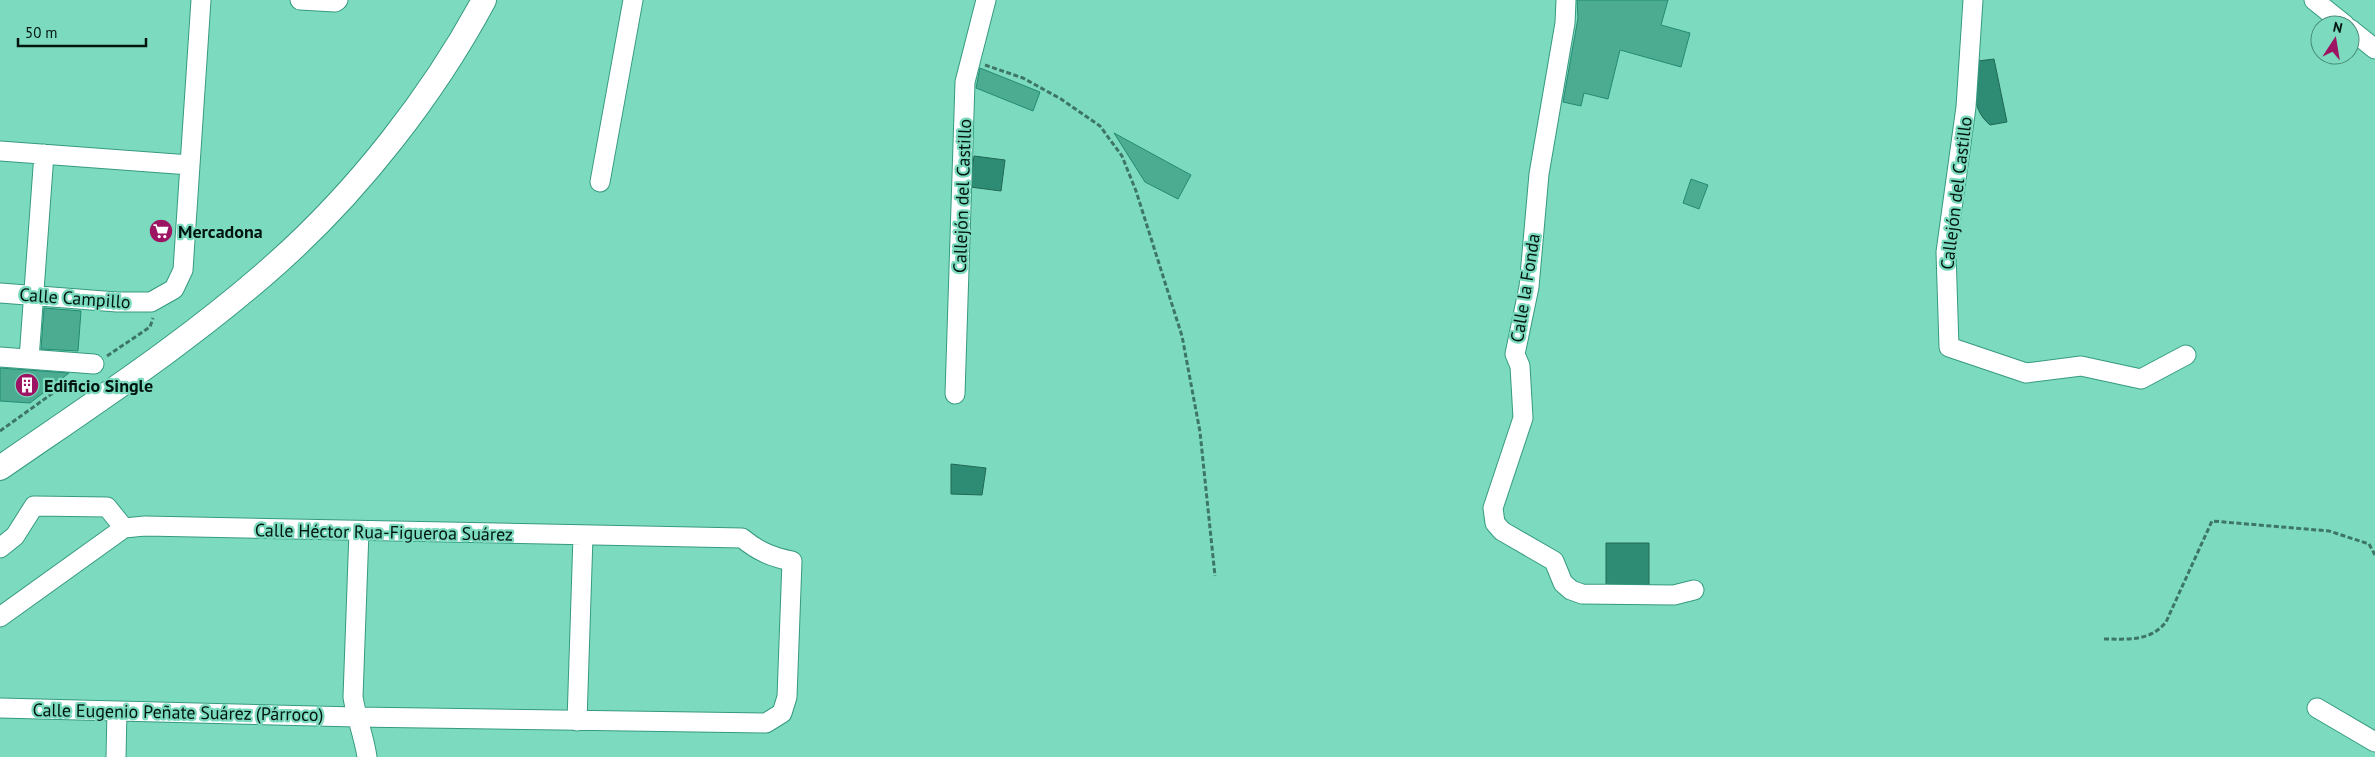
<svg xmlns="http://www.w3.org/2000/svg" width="2375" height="757" font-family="'PT Sans',sans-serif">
	<rect width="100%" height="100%" fill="#7cdbbf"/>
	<!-- water -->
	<path fill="#2f8c74" stroke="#216855" d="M1994,59L2007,122L1990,125C1969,107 1976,86 1978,61Z
		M974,156L1005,160L1001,191L970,187Z
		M951,464L986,468L982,495L951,494Z
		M1606,543H1649V585H1606Z"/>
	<!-- building -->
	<path fill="#4bac91" stroke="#238b72" d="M1577,0H1668L1661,25L1690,33L1681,67L1620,50L1608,99L1584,93L1581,106L1563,102L1578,18Z
		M980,68L1040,92L1033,111L976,88Z
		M1114,133L1191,175L1178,199L1145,182Z
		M1691,179L1708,185L1699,209L1683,203Z
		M44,308L81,311L78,351L41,349Z
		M0,368L69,373L30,403L0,401Z"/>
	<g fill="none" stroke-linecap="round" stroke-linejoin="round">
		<!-- minor casing -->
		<g stroke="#369a80" stroke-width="21">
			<path id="minor" d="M300,0L335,2L338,0
				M1566,0L1565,23L1539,174L1529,287L1515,354L1520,366L1523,418L1493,508L1495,523L1502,531L1554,561L1563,583L1571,590L1582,594L1674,595L1694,590
				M1973,0L1966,107L1946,252L1949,347L2026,373L2081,366L2141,379L2186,355
				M2314,0L2345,25
				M2350,29L2375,49
				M0,151L190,165
				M600,182L633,0
				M0,293L117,302H151L174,289L183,270L201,0
				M0,357L94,364
				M29,359L44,154
				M955,394L965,82L986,0
				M359,531L353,697C356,717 364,736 367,757
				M0,548L15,536L34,506L107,507L124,528
				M0,617L124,528L145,526L742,538C758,551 771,557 792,561L787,697L782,713L766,723L356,717L0,708
				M2317,708L2375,742
				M577,721L583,536
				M116,757L117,711"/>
		</g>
		<!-- major casing -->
		<g stroke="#369a80" stroke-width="26">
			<path id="major" d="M0,468C94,403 191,340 277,263C358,191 433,95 484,0"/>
		</g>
		<!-- path -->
		<path stroke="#3d7665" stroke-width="3" stroke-dasharray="5 2.5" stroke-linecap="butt" d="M985,65L1023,78L1061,99L1100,126L1122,156L1136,191L1182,336L1200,432L1215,576
			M107,356L150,327L153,318
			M0,431L71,380
			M2104,639C2127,639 2150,642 2166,622L2212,521L2329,531L2369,544L2375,555"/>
		<!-- minor -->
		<use href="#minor" stroke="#fff" stroke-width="19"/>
		<!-- major -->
		<use href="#major" stroke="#fff" stroke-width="24"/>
	</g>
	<!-- icons -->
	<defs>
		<g id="supermarket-disc" transform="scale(1.25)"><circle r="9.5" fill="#9d1463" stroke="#7cdbbf"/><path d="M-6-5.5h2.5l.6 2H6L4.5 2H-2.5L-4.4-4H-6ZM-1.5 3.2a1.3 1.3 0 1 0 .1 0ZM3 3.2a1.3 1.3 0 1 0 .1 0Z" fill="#fff"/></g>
		<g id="building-disc" transform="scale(1.25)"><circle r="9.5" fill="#9d1463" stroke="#7cdbbf"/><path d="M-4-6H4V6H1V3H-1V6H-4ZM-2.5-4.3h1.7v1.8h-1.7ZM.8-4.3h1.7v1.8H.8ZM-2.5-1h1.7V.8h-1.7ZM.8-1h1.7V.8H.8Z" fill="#fff"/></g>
	</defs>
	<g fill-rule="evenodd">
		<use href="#supermarket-disc" x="161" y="231"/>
		<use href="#building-disc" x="27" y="385"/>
	</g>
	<g text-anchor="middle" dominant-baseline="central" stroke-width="4.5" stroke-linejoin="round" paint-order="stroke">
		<!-- street labels -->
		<g font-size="18" fill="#00150e" stroke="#7cdbbf">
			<text transform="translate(1956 193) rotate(-83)">Callejón del Castillo</text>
			<text transform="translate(962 196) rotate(-88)">Callejón del Castillo</text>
			<text transform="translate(1525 288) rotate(-81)">Calle la Fonda</text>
			<text transform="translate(75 298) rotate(4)">Calle Campillo</text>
			<text transform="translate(384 532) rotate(1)">Calle Héctor Rua-Figueroa Suárez</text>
			<text transform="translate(178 712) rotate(1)">Calle Eugenio Peñate Suárez (Párroco)</text>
		</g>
		<!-- poi labels -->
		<g font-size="18" font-weight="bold" fill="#00150e" stroke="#7cdbbf" text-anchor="start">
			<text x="178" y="231">Mercadona</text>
			<text x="44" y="385">Edificio Single</text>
		</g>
	</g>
	<!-- north arrow -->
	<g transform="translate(2335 40) rotate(12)"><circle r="24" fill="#7cdbbf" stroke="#4a8c78"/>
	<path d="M0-4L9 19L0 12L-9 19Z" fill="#9d1463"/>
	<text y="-8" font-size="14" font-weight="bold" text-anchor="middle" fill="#00150e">N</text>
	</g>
	<!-- scale -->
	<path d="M18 38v8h128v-8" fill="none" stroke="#00150e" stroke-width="2.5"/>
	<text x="25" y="38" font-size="15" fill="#00150e" stroke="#7cdbbf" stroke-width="4" paint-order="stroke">50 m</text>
</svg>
